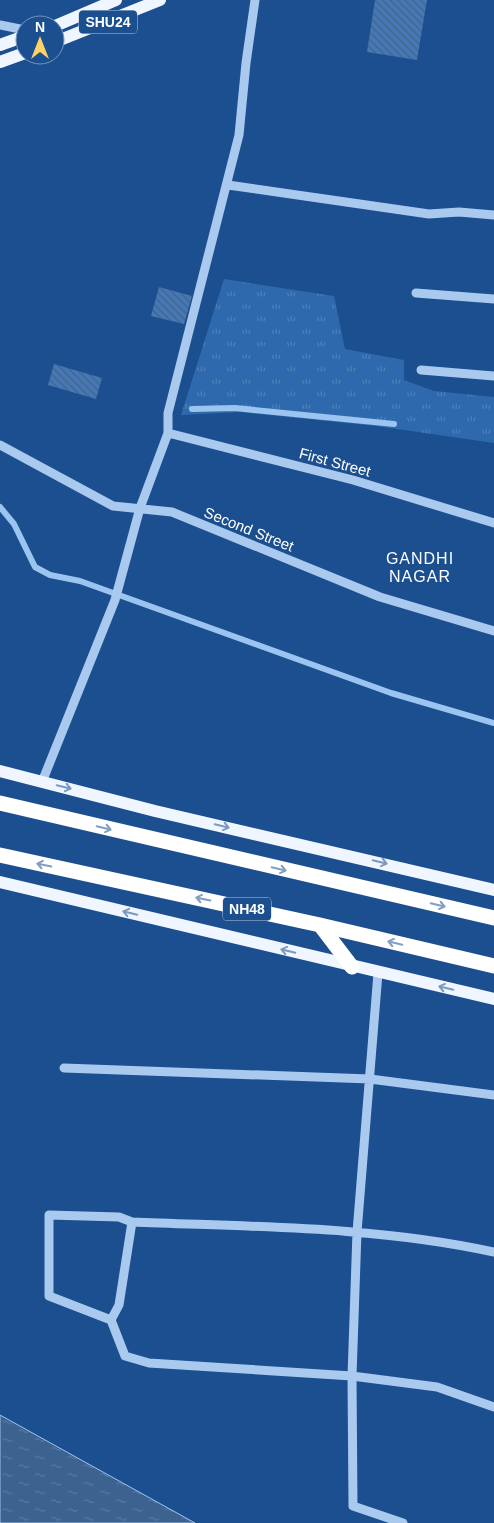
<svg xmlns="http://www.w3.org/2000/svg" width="494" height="1523" font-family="Arial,sans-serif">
	<defs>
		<pattern id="grass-tufts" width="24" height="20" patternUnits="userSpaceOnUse" patternTransform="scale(1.25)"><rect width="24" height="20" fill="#2e69ad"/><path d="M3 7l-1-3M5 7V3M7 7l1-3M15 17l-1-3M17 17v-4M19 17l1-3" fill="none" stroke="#4d80b9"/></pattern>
		<pattern id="water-ripples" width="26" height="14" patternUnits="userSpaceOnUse" patternTransform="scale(1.25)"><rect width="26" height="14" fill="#3c6290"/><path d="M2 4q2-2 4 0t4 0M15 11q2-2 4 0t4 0" fill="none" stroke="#597aa1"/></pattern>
		<pattern id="building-back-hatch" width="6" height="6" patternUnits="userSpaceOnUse" patternTransform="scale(1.25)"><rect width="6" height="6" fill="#4478b7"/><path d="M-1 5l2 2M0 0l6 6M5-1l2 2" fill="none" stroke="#486282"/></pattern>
	</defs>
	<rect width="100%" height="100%" fill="#1b4f8f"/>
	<!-- grass -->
	<path fill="url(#grass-tufts)" d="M224,279L334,296L345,349L404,360V380L434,391L494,397V443L376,426L240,412L181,415Z"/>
	<!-- water -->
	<path fill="url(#water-ripples)" stroke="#9cc4f0" d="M0,1415L195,1523H0Z"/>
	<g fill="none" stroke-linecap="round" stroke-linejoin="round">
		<!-- stream -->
		<path stroke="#9cc4f0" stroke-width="6" d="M192,409L235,408L394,424
			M0,507L14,524L35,567L50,575L80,581L391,693L494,723"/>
	</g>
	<!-- building -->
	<path fill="url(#building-back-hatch)" d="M375,0H427L417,60L367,52Z
		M159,287L192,296L184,324L151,316Z
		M54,364L102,378L96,399L48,385Z"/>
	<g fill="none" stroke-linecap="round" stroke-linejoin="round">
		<!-- minor -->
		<path stroke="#a9c9ee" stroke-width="9" d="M0,25L25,30
			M228,185L429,214L459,212L494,215
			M416,293L494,299
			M421,370L494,376
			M168,433L353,480L494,523
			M0,445L113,506L172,512L380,597L494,631
			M42,782L115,600L140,508L168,433V413L239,135L246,63L255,0
			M378,973L357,1232L352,1376L353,1506L403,1523
			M64,1068L370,1079L494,1095
			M132,1222L119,1305L111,1320L125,1356L149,1363L352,1376L437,1387L494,1407
			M111,1320L49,1296V1215L119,1217L132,1222C253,1227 375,1226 494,1252"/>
		<!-- major -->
		<path stroke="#f0f6ff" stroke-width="12" d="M55,26L116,0
			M55,42L160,0
			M0,45L25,36
			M0,62L25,53
			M0,771L155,811L494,890
			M0,882L494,999"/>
		<!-- highway -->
		<path stroke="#fff" stroke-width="15" d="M0,803L494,918
			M0,855L320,925L494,966
			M320,925L352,967"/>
	</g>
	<!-- one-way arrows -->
	<defs><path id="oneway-shaft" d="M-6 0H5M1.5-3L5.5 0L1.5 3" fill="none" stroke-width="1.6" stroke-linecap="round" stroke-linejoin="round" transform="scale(1.25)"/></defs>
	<g stroke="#7b9ac1">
		<use href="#oneway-shaft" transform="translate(64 787) rotate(14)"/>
		<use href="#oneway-shaft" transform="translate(222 826) rotate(13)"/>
		<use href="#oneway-shaft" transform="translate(380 862) rotate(13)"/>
		<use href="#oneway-shaft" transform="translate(130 913) rotate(-166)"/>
		<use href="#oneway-shaft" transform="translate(288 951) rotate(-166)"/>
		<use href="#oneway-shaft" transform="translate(446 988) rotate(-167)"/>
	</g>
	<g stroke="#829ec1">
		<use href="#oneway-shaft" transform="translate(104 828) rotate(13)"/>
		<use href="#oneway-shaft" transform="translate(44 865) rotate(-168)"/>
		<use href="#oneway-shaft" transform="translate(279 869) rotate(13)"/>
		<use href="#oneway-shaft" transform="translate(203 899) rotate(-168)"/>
		<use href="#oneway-shaft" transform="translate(438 905) rotate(13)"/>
		<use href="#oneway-shaft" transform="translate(395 943) rotate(-167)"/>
	</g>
	<g text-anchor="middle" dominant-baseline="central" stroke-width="4" stroke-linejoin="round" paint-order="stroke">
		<!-- shield labels -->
		<g fill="#1b4f8f" stroke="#bbcadd" stroke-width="1">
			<rect x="79" y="10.5" width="58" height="23" rx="4"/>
			<rect x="223" y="897.5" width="48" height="23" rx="4"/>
		</g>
		<g font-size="14" font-weight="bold" fill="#fff">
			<text x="108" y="22">SHU24</text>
			<text x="247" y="909">NH48</text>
		</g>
		<!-- street labels -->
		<g font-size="15" fill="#fff" stroke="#1b4f8f">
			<text transform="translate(335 462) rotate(15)">First Street</text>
			<text transform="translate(249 529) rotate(22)">Second Street</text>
		</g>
		<!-- neighbourhood labels -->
		<g font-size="16" letter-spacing="1" fill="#fff" stroke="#1b4f8f">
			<text x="420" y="558">GANDHI<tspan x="420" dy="18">NAGAR</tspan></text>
		</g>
	</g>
	<!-- north arrow -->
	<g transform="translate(40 40)"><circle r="24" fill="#1b4f8f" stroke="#7695bc"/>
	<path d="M0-4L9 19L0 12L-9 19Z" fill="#ffd166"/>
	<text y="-8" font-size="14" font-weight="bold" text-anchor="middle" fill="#ffffff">N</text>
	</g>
</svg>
